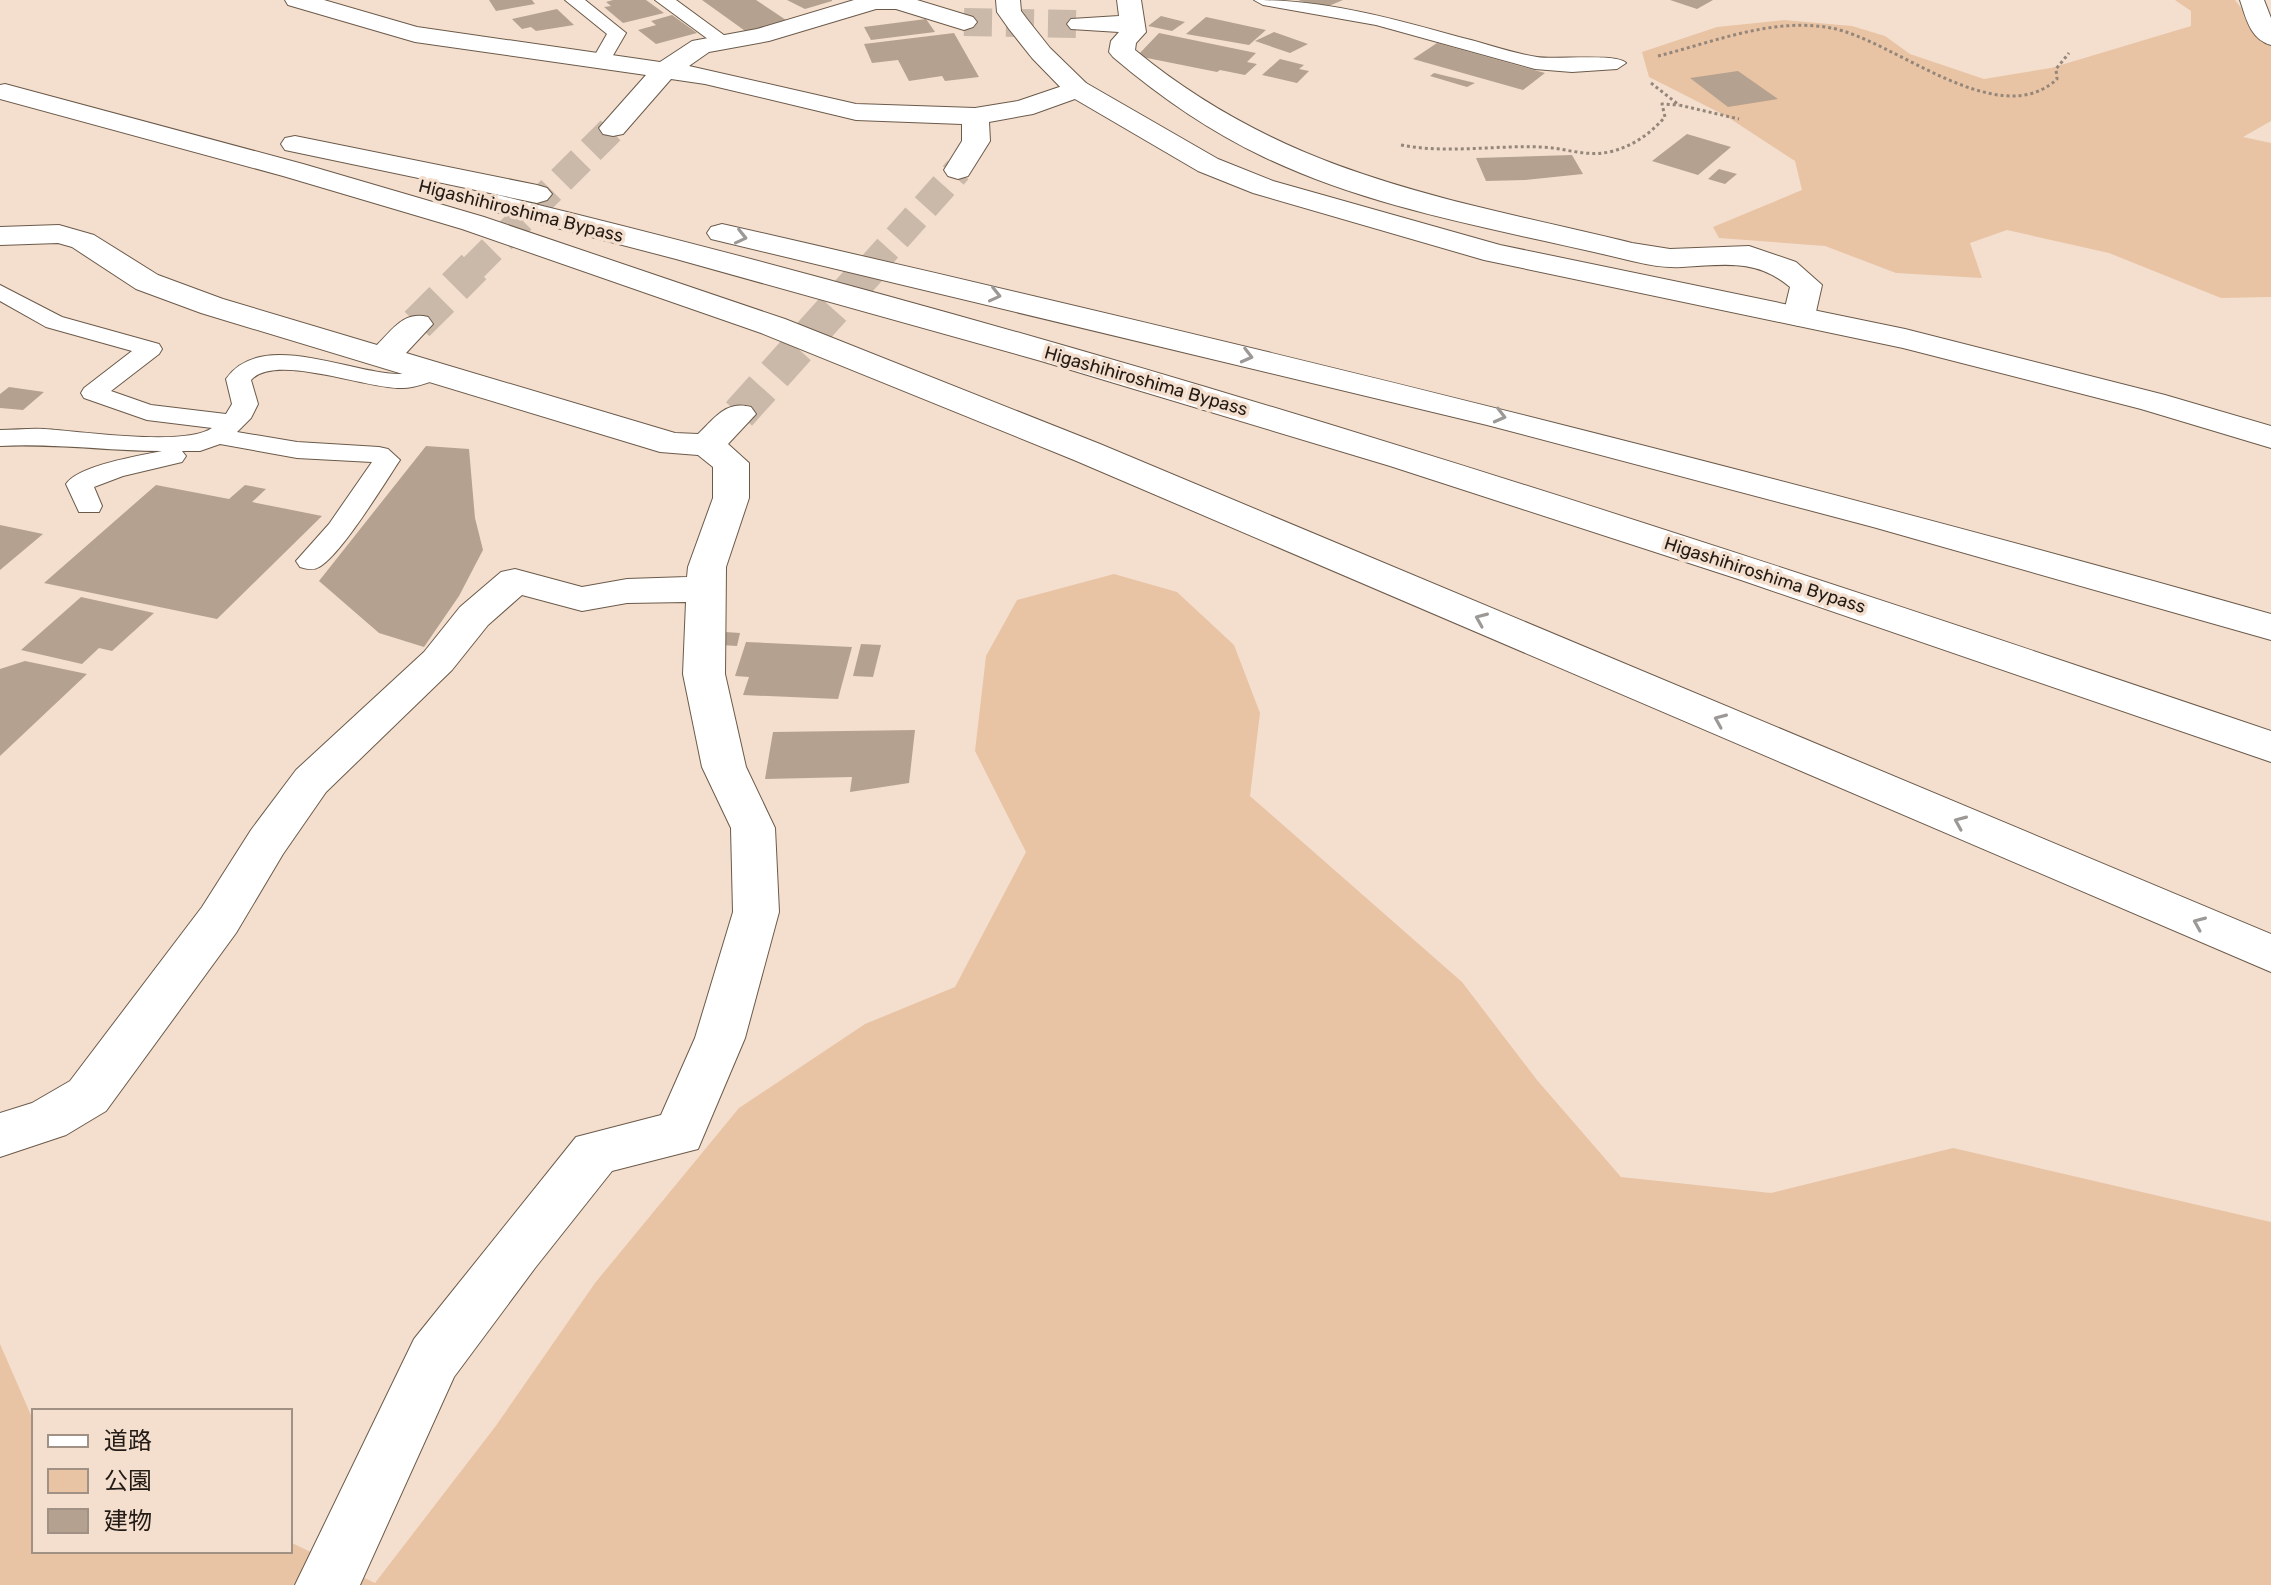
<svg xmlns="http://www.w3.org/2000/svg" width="2271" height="1585" font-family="Rubik,'Noto Sans JP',sans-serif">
	<rect width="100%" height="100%" fill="#f4dfce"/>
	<!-- green -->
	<path fill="#e8c4a5" d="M2175,0H2235L2264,38L2271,42V121L2243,137L2271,143V297L2221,298L2109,253L2007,230L1970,243L1982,278L1896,273L1825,246L1719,238L1713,227L1802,190L1795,161L1726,116L1649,77L1642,52L1717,27L1784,20L1852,26L1885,36L1910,54L1984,79L2051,68L2191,26V11Z
		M1114,574L1177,592L1234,645L1260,713L1250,796L1462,982L1537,1080L1621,1177L1771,1193L1953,1148L2271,1222V1585H0V1344L34,1422V1551H290V1542L375,1583L495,1427L595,1283L739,1108L865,1024L955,987L1026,852L975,751L986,656L1017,600Z"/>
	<!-- building -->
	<path fill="#b4a190" d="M489,0H532L535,4L496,11Z
		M613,0H646L664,13L623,23L604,7L611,6L606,2Z
		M702,0H756L789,22L748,33Z
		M787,0H832V1L805,9Z
		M1298,0H1343L1324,8Z
		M1670,0H1713L1697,9Z
		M557,9L574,25L536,31L531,27L522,29L512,19Z
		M672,15L697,33L656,44L638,30L656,25L651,21Z
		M1161,16L1185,22L1172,31L1148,26Z
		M1206,17L1266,30L1249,45L1186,34Z
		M926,19L935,32L871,40L864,27Z
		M1274,32L1308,44L1290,53L1255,41Z
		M954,33L979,77L945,81L942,76L909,81L898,60L872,63L864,44Z
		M1159,33L1256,53L1247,62L1257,64L1245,75L1220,70L1217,72L1142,57L1139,54Z
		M1437,43L1545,73L1523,90L1413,59Z
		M1280,59L1304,65L1299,69L1309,71L1297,83L1262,75Z
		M1738,71L1778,99L1728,107L1690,78Z
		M1434,73L1475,83L1467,87L1430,76Z
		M1687,134L1731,147L1698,175L1652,161Z
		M1572,155L1583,174L1525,180L1486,181L1476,158Z
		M1719,169L1737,174L1725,184L1708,179Z
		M9,387L44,392L23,410L0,408V394Z
		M426,446L469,449L475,518L483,550L459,596L424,647L379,633L319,581Z
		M156,485L229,499L245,485L266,489L252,502L322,516L217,619L44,583Z
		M0,525L43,534L0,570Z
		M81,597L154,613L112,651L99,648L82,664L21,650Z
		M725,632L740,633L737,646L720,645Z
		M746,642L852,647L838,699L743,695L749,677L735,676Z
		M861,644L881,645L873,677L853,676Z
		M25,661L87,674L0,756V669Z
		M915,730L909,783L850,792L852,777L765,779L773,732Z"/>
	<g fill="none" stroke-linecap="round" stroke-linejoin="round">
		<!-- street-tunnel-far1 -->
		<path stroke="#cab8a9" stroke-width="28" stroke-dasharray="28 14" stroke-linecap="butt" d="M964,22L1080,24
			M472,269L613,128
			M869,269L958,170"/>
		<!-- street-tunnel -->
		<path stroke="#cab8a9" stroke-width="35" stroke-dasharray="35 18" stroke-linecap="butt" d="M417,324L474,267
			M739,414L871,267"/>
		<!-- lane casing -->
		<g stroke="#6b5a4a" stroke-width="2">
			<path id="lane" d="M565,0H585L626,33L608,64L601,66L592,60L607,34Z
				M655,0H676L732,41L723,47L716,45Z
				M1254,0C1325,0 1392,18 1459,37C1485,43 1511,53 1537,57C1555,60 1617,53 1626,63L1617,69L1572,72L1535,69L1376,25L1263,5Z
				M0,285L62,317L159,344L162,349L159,354L111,391L151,405L226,414L232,404L226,379C262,327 354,376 403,374C417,373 426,365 440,369L443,374L440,379C428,382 415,388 403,388C369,390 275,352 251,380L258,404L251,418L237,432L297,442L379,447L388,449L400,460C384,484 341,555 319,567C313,571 306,569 300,567L296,561L329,524L372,462L297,458L220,444L200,451H182L186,456L182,462L123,476L94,487L102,506L99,512H79L66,484C79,465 139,456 162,451C108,451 54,443 0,446V430C15,430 30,428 44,429C80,431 184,447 212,428L147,420L84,398L81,393L84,388L132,351L46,327L0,301Z"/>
		</g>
		<!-- street casing -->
		<g stroke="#6b5a4a" stroke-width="2">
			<path id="street" d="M285,0H324L417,27L660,62L692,41L757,29L854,0H917L973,17L977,22L973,27L964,30L896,9H876L769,41L709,52L689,66L856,104L975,108L1018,101L1077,81L1086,83L1090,89L1086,95L1033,114L989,122L990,141L968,176L958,179L948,176L944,170L962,141V124L856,120L705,84L671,79L623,134L613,136L603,134L599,128L646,75L415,42L288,5Z
				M1117,0H1141L1146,32L1136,43L1135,50C1288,176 1446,198 1632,243L1670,249L1749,246L1796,262L1822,285L1815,316L1810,323L1799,326L1788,323L1783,316L1790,287C1756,258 1723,265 1682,267C1665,268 1649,265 1632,261C1510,231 1379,212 1264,157C1209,131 1160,97 1113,57L1109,52L1111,41L1119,32L1071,29L1067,24L1071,19L1119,16Z
				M2240,0H2264L2271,18V45C2250,39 2246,18 2240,0Z
				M59,225L94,235L158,275L223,299L377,345C393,329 404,311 428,317L433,324L406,353L675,433L698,434C715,418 726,400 751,407L756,414L728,444L749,463V498L726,567L725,674L746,767L775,828L779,912L745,1038L698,1149L612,1171L535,1268L454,1377L360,1585H295L414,1339L576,1137L661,1115L695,1038L733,912L731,828L702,767L683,674L686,602L627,603L582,611L522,595L488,625L452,670L326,792L283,854L236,933L106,1111L66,1135L0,1157V1113L32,1103L70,1081L202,907L251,830L296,770L424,652L460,607L501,572L515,569L582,587L627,579L687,577L688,567L713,498V467L698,455L660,452L201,313L136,289L72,247L58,243L0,245V227Z"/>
		</g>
		<!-- secondary casing -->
		<g stroke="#6b5a4a" stroke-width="2">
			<path id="secondary" d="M996,0H1020L1021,11L1027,19L1050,48L1086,83L1218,159L1273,181L1500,245L1905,329L2165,395L2271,426V448L2141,409L1903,348L1484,260L1253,193L1198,171L1068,95L1032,58L1009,29L997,12Z"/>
		</g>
		<!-- highway casing -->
		<g stroke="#6b5a4a" stroke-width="2">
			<path id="highway" d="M5,84L303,164L484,217L785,319L1100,444L2271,934V972L1074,460L761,333L462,229L283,176L0,99V85Z
				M295,136L537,185L547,188L552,194L547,200L537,203L285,150L281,144L285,138Z
				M498,195C1098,340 1687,533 2271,731V762L1738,579L1390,466L1041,361L676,259L488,210L483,204L488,198Z
				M722,224C1241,342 1758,469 2271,614V640L1873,527L1487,425L711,239L707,233L711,227Z"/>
		</g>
		<!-- path -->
		<path stroke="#95867a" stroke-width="3" stroke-dasharray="3 3" stroke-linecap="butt" d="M1658,56C1714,42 1773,17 1831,28C1893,39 1998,134 2057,79L2056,69L2069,53
			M1651,83L1679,105L1739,119
			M1401,145C1448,154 1494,145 1542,147C1565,148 1585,157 1609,152C1632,147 1650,134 1665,117L1662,104L1679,105"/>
		<!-- lane -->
		<use href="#lane" fill="#fff" fill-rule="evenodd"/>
		<!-- street -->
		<use href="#street" fill="#fff" fill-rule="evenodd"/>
		<!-- secondary -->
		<use href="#secondary" fill="#fff" fill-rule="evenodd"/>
		<!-- highway -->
		<use href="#highway" fill="#fff" fill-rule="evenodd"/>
	</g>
	<!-- one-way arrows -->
	<defs><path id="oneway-chevron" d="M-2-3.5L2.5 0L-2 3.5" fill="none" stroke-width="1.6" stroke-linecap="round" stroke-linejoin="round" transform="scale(2)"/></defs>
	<g stroke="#9c9896">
		<use href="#oneway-chevron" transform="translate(741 237) rotate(13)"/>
		<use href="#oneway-chevron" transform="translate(995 295) rotate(13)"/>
		<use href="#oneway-chevron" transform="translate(1247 356) rotate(14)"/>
		<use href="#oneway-chevron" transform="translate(1500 416) rotate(14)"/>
		<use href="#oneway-chevron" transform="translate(1481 619) rotate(-157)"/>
		<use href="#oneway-chevron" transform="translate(1720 720) rotate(-157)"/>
		<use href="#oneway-chevron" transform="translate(1960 822) rotate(-157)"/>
		<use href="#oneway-chevron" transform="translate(2199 923) rotate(-157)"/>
	</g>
	<g text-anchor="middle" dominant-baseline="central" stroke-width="7" stroke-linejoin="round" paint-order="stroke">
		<!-- far-street labels -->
		<g font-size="18" fill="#231b15" stroke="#f4dfce">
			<text transform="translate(521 211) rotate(14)">Higashihiroshima Bypass</text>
			<text transform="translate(1146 381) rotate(16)">Higashihiroshima Bypass</text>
			<text transform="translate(1765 575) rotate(18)">Higashihiroshima Bypass</text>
		</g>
	</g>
	<!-- legend -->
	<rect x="32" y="1409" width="260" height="144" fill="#f4dfce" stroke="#a09184" stroke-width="2"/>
	<rect x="48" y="1435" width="40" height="12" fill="#ffffff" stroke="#a09184" stroke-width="2"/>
	<text x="104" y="1449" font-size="24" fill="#231b15">道路</text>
	<rect x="48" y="1469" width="40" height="24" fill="#e8c4a5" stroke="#a09184" stroke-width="2"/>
	<text x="104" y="1489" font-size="24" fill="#231b15">公園</text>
	<rect x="48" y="1509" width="40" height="24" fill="#b4a190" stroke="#a09184" stroke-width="2"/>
	<text x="104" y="1529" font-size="24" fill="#231b15">建物</text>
</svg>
